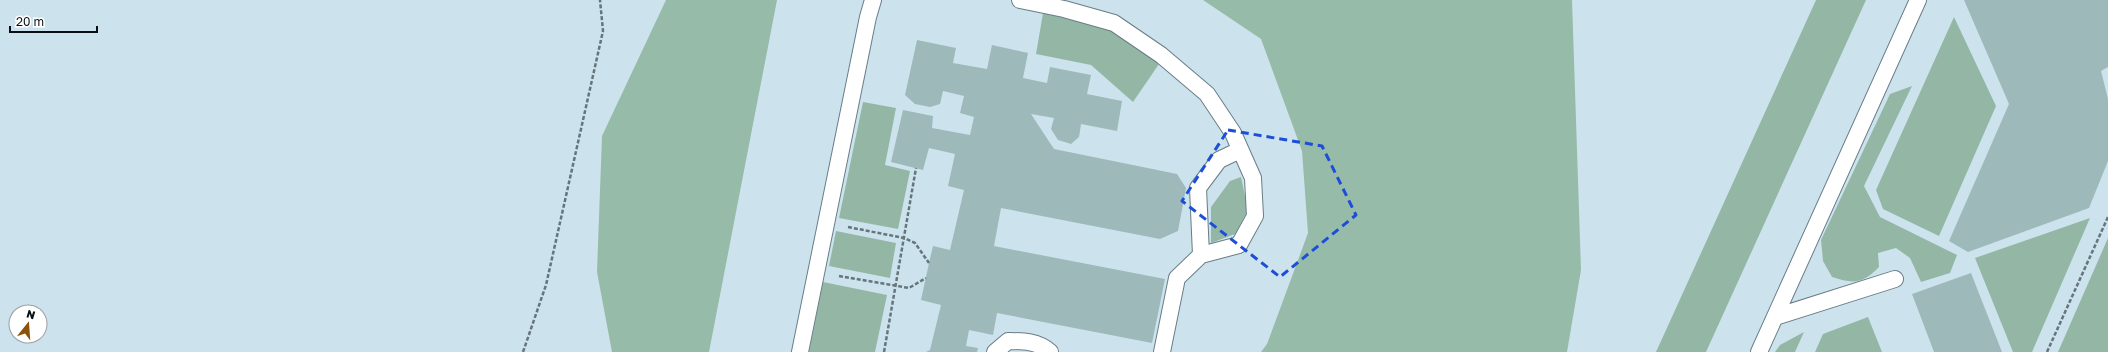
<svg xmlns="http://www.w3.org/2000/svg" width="2108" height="352" font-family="'Golos Text',sans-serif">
	<rect width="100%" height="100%" fill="#cce3ee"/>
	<!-- green -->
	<path fill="#94b7a5" d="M1816,0H1866L1706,352H1656Z
		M1043,13C1064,17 1087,20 1107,29C1126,38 1142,52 1159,64L1133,102L1091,65L1036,54Z
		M1954,17L1996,106L1939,236L1883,209L1876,190Z
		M1912,86L1864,186L1880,217L1957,255L1950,273L1921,282L1910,258L1896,248L1878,253L1879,267C1863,284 1853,284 1832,277L1823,261L1821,240L1890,94Z
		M863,102L896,108L885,165L910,171L898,229L839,218Z
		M1241,177L1248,210L1235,234L1211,243V207L1230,181Z
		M2090,218L2032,352H2013L1975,258Z
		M836,231L896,243L890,278L829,266Z
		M2108,238V352H2058Z
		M823,282L887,295L875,352H809Z
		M1868,317L1882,352H1815L1823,334Z
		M1804,332L1795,352H1775L1780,345Z"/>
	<!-- forest -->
	<path fill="#97bba9" d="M666,0H777L709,352H612L597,272L602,136Z
		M1203,0H1572L1581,270L1567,352H1261L1267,344L1308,233L1302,151L1261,39Z"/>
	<!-- building -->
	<path fill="#9eb9b9" d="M1964,0H2108V67L2101,71L2108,99V161L2089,208L1968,252L1949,241L2009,104Z
		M917,40L956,48L953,63L987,69L992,45L1028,53L1023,78L1047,83L1050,67L1091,75L1087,94L1122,101L1117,131L1081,124L1079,137L1071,144L1058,140L1051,129L1054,118L1031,114L1054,149L1177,174L1186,188L1178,231L1160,239L1001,208L994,246L1165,279L1152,343L997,313L993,335L969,330L966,346L978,348L977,352H926L930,350L941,305L921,300L929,263L933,246L950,250L964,190L948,186L955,154L929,148L923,170L891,162L903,110L933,116L932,128L970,135L974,117L960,113L964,96L943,91L940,104L930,107L915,104L905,95Z
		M1971,273L2002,352H1934L1912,294Z"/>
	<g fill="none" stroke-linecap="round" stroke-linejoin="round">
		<!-- service casing -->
		<g stroke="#687d87" stroke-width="18">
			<path id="service" d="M1020,0L1064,9L1114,23L1161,55L1207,94L1233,133L1253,178L1255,216L1239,245L1201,255L1177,278L1162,352
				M1201,255L1198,188L1219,160L1240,150
				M1775,317L1895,279
				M800,352L868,17L873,0
				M995,352L1008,341C1023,341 1038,341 1050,352
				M1759,352L1918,0"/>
		</g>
		<!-- path -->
		<path stroke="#65757c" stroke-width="2.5" stroke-dasharray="4 2" stroke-linecap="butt" d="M848,227L904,238L915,243L929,263
			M839,276L909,288L926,278
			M523,352L546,285L603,31L600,0
			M884,352L916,168
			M2047,352L2108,217"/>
		<!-- service -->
		<use href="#service" stroke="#fff" stroke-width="16"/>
	</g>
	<!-- marked area -->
	<path fill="none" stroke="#1d4ed8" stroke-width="3" stroke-dasharray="8 5" stroke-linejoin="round" d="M1228,130L1322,146L1356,215L1280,277L1182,201Z"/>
	<!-- north arrow -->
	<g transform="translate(28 324) rotate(17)"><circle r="19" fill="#ffffff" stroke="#9c9fa1"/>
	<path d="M0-3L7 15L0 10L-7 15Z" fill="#8c520b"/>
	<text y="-6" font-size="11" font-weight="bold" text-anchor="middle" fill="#070f13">N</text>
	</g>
	<!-- scale -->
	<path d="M10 26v6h87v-6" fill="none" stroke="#070f13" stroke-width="2"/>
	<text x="16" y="26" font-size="12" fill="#070f13" stroke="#ffffff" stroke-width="3" paint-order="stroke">20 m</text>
</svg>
